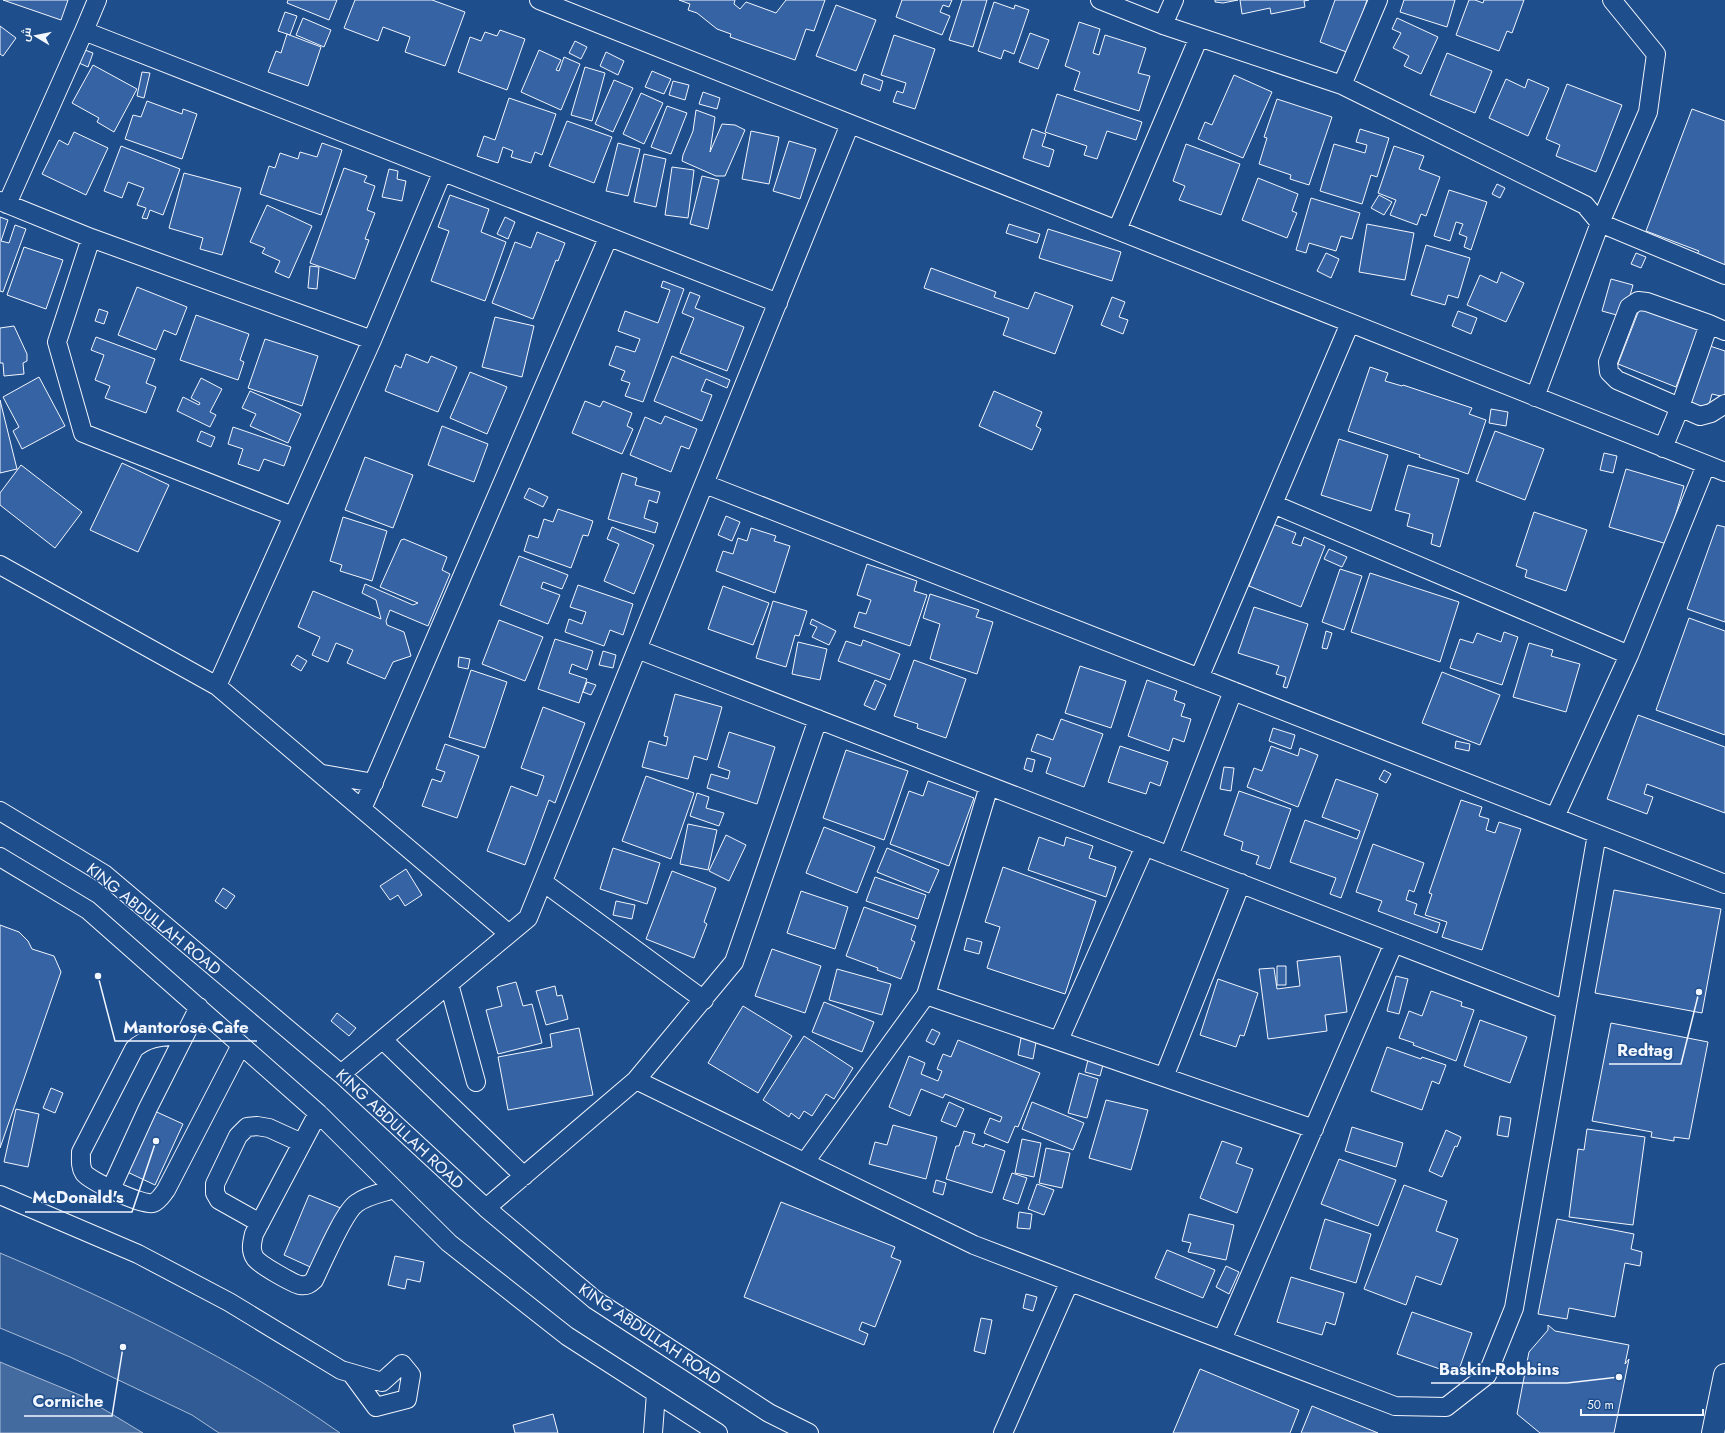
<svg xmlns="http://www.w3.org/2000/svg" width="1725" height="1433" font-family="Jost,Cairo,sans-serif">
	<rect width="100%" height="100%" fill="#1f4e8c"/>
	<!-- green -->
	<path fill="#305b95" stroke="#a8bbd7" d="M0,1253C118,1303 235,1359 340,1433H219L192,1415L70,1357L0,1328Z"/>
	<!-- water -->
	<path fill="#446ba0" stroke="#a8bbd7" d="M0,1362L82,1396L143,1433H0Z"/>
	<!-- building -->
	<path fill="#3563a3" stroke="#f2f6ff" d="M3,0H68L61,20Z
		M288,0H337L329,20L287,3Z
		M355,0H432L465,12L445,66L405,52L410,37L383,27L378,41L344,28Z
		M679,0H735L734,4L740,9L746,2L776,13L786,0H825L814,31L806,29L795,60L730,37L731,34L717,29L697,13L688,10L690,4Z
		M902,0H952L949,7L943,5L940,12L950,16L942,35L896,17Z
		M962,0H987L973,47L949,40Z
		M1215,0H1238L1223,3L1215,2Z
		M1240,0H1309L1304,1L1305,7L1271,14L1270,8L1242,14Z
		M1335,0H1367L1349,53L1320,42Z
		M1404,0H1455L1447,27L1400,12Z
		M1469,0H1475L1483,3L1484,0H1524L1512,33L1507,31L1499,51L1456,35Z
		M994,2L1014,9L1015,5L1029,10L1014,54L1004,50L1001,59L978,51Z
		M836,5L876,20L856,71L816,56Z
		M285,12L297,16L290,35L278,31Z
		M303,18L331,30L324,47L296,35Z
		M1397,18L1438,37L1421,74L1404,66L1409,56L1393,48L1401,33L1392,29Z
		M1079,22L1100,29L1093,53L1099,55L1105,35L1146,48L1138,73L1150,76L1139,111L1074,90L1080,72L1065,66Z
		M0,26L16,38L3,56L0,54Z
		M500,30L525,39L507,90L458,72L470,37L481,41L485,32L497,36Z
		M1030,33L1049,40L1038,69L1019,62Z
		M287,34L321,47L308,86L268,72L276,51L281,53Z
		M894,35L935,49L915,109L893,102L897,91L903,93L906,83L881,75Z
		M575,41L587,47L581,59L569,53Z
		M85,50L93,53L88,67L79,63Z
		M539,50L561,60L556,70L559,71L564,57L580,64L561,110L521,92Z
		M606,52L624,61L618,75L600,66Z
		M1447,53L1492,71L1475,113L1430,95Z
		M93,65L137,89L114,132L97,122L99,118L72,103Z
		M585,67L605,73L592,121L571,115Z
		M652,71L671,79L664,94L645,87Z
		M142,72L150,73L144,98L137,96Z
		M864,74L883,81L880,91L861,84Z
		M1234,75L1272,92L1243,158L1198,139L1205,122L1212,125Z
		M1506,79L1525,88L1528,79L1549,88L1528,136L1489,118Z
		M614,80L633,88L613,132L595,124Z
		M673,81L689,85L685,100L669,95Z
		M1567,84L1622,105L1596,172L1556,156L1560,145L1546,139Z
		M703,92L720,98L717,109L699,104Z
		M641,93L663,103L644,144L623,134Z
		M1057,94L1142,122L1136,140L1107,131L1097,159L1084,155L1087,146L1045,132Z
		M509,98L556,114L542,155L535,152L531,163L511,157L513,151L503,147L498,163L477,156L484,136L495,140Z
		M1277,99L1332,117L1309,185L1290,179L1291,175L1259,164L1267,138L1264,137Z
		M147,101L182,114L183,109L197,114L182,159L125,139L133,115L141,117Z
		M667,106L687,113L671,154L651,147Z
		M1692,109L1725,121V265L1697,254L1699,251L1646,231Z
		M696,110L715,117L710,152L722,124L735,125L745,130L725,176H716L682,161L683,155L693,131Z
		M567,121L612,137L594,183L549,166Z
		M1032,129L1046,134L1042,146L1054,150L1049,167L1023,158Z
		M1360,129L1389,138L1377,177L1371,175L1362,204L1320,191L1334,144L1365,153L1367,145L1356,142Z
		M751,131L779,137L769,184L742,179Z
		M74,132L108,148L86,195L42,174L59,140L68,145Z
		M789,141L816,149L800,199L773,191Z
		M322,143L342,150L321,215L260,194L269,166L275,168L280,153L298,159L300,152L317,157Z
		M618,143L640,149L628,196L606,191Z
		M1186,144L1240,164L1221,215L1179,200L1185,186L1173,181Z
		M121,146L180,169L163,215L150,210L147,219L142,218L146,208L137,205L144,188L128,182L122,198L104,191Z
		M1394,146L1424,156L1419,169L1440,177L1426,216L1421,214L1417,225L1390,215L1396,200L1378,193Z
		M644,154L666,159L656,207L634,202Z
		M672,167L694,170L688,218L665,215Z
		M344,168L367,176L364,182L375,186L367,210L375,213L365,239L369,240L355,279L310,263Z
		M389,169L398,171L397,179L406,181L402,201L382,197Z
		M184,173L241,188L222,255L200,249L203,238L169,228Z
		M702,176L719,180L708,229L690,224Z
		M1258,178L1298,194L1292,211L1297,213L1287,238L1242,220Z
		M1497,184L1505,188L1500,198L1492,194Z
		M1449,190L1487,202L1471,250L1464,247L1467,237L1459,234L1463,224L1456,222L1450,241L1434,236Z
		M450,195L489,209L481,232L506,242L485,301L431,281L449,231L438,227Z
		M1379,195L1392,202L1384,215L1371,208Z
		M1311,198L1360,213L1352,239L1341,236L1336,251L1309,243L1306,253L1296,250Z
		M267,205L312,226L289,278L275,272L280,261L262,253L265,248L250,242Z
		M0,217L8,220L1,241L9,243L15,225L26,229L3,292L0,291Z
		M505,217L515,222L508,239L497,234Z
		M1009,224L1040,234L1037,243L1006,233Z
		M1367,224L1414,233L1405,280L1359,272Z
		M1048,229L1121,252L1112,281L1039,258Z
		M537,232L565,243L558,261L556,260L533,319L492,303L515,242L531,248Z
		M1426,245L1470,258L1458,298L1448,295L1445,305L1411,295Z
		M24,247L63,260L46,309L7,295Z
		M1326,253L1339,259L1331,278L1317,271Z
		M1636,253L1646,257L1641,268L1631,264Z
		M310,266L319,267L317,289L308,288Z
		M931,268L996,292L994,297L1028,309L1035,292L1073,306L1055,354L1003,335L1009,318L924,288Z
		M1501,272L1524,283L1506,322L1467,305L1480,275L1497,283Z
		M1611,279L1633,285L1624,317L1602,311Z
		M663,281L684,289L643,402L625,396L630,383L621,380L625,371L609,365L616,346L635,352L640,339L618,331L625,311L658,323L670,290L661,287Z
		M137,287L187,307L176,335L164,330L156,350L118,335Z
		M690,292L700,296L695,308L744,327L727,371L680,353L694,318L682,313Z
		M1112,297L1125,302L1119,317L1128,320L1123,334L1101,325Z
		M1641,305L1699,327L1676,387L1618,364Z
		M99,309L108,312L104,324L95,321Z
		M1458,311L1477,318L1471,334L1452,326Z
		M196,315L249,334L240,360L244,362L238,380L180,360Z
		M495,317L534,326L522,377L482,367Z
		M14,326L27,354V361L23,363L24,374L4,376L3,363H0V328Z
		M96,337L155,359L146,383L156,387L146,413L105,398L110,386L95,380L104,355L91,350Z
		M265,339L318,356L302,406L248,388Z
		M1707,345L1725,351V397L1712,394L1708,408L1690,403Z
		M406,354L428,363L431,356L457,367L438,412L385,391L395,365L401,368Z
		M672,356L730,380L727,388L706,379L701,391L712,395L702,421L654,401Z
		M1370,367L1388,373L1385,381L1402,386L1403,385L1472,408L1469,414L1486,420L1468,474L1419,457L1420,455L1348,431Z
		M470,372L507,387L487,434L450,418Z
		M39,377L65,426L22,449L13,431L19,427L3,397Z
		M201,378L222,389L210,412L216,415L210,427L177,411L183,397L199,405L200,403L191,398Z
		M250,391L301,414L288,443L250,426L256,414L242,408Z
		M994,391L1042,412L1036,426L1041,429L1032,450L979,426Z
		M0,400L17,469L0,473Z
		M585,401L600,407L603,401L632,413L627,426L633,429L622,454L572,433Z
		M1491,409L1508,412L1506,426L1489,423Z
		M665,416L697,429L689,449L681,446L671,472L630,455L645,417L661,424Z
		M442,426L488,444L474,482L428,465Z
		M233,427L291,447L284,466L264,459L259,471L238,464L243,449L228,444Z
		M201,431L215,437L211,447L197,441Z
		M1495,431L1544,449L1525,500L1476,481Z
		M1339,439L1388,455L1371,511L1321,495Z
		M1604,453L1617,456L1613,473L1600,470Z
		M365,457L413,475L393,528L345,510Z
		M122,463L169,485L138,552L90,530Z
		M21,465L82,512L55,548L0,505V493Z
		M1408,465L1459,479L1440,547L1431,544L1433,534L1407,526L1410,514L1395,510Z
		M1626,469L1684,486L1667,544L1609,527Z
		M622,473L637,478L635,485L660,492L657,503L649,500L644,518L658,523L655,533L608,519Z
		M529,488L548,497L543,507L524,498Z
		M558,509L593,521L588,536L583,535L571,568L524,551L529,535L538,538L544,519L553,522Z
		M1534,512L1587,530L1566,591L1525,577L1527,570L1516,566Z
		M726,516L740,522L732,541L718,535Z
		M343,517L387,531L372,581L340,571L342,565L330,561Z
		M1273,524L1296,533L1292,543L1301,546L1304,537L1325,546L1301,607L1249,586Z
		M1717,525L1725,527V622L1687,609Z
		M612,527L654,545L634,594L604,581L619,544L607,539Z
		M751,528L776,536L774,541L790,546L775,593L716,571L723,551L733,554L738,538L747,541Z
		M404,539L447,557L442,570L450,574L428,626L390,610L386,621L387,625L404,632L411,656L393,662L385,679L347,663L353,650L336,643L328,662L312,655L320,637L298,627L313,591L381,619L376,600L362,593L365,584L413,605L418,603L380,587L401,540Z
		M1329,549L1347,557L1342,567L1324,559Z
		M519,556L568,575L562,589L543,582L541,588L560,595L548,624L500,605Z
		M867,564L917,581L914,591L927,595L910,646L854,627L859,612L866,614L871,600L857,595Z
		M1340,569L1362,576L1344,630L1322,622Z
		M1370,573L1459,602L1440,662L1351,632Z
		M578,585L633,604L623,635L610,630L604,646L565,632L569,619L582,624L586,612L570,607Z
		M723,586L769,603L753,645L708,629Z
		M930,594L979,610L976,617L993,622L977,674L930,659L940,624L923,618Z
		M773,601L807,611L799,636L795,635L786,667L756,658Z
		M1254,607L1308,624L1287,688L1283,687L1286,677L1276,674L1279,666L1238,653Z
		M1689,618L1725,631V735L1656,710Z
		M812,619L836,631L829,645L812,637L817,627L810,624Z
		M499,620L543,637L525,681L482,664Z
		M1326,631L1332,633L1327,649L1322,648Z
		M1504,632L1518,637L1502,685L1450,668L1460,639L1473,643L1477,633L1501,642Z
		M555,639L593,651L587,670L572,664L569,673L587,679L579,703L538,689Z
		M863,640L900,654L890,680L838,661L846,641L861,646Z
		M798,642L827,649L820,680L792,674Z
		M1529,643L1553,650L1551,656L1580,664L1566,712L1513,697Z
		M603,651L616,655L613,668L599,665Z
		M297,655L307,661L301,671L291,665Z
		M459,657L470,659L468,669L458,667Z
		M914,660L966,679L946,738L917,728L918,724L894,716Z
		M1080,666L1126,681L1111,728L1065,713Z
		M471,670L507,682L485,748L449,737Z
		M1442,672L1500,695L1480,745L1422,723Z
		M875,680L886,685L875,710L864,705Z
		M1147,680L1177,691L1174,700L1185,704L1181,716L1191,719L1184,742L1173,738L1169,751L1128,736Z
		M587,682L596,685L591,695L583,692Z
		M675,694L722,707L707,760L694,756L688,779L642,767L649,741L666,746L668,737L664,736Z
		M543,707L585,723L555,803L549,800L525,865L487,851L511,786L537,796L544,776L521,768Z
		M1638,715L1725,747V813L1647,784L1644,794L1653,797L1647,814L1607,799Z
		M1061,719L1103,734L1084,787L1046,773L1051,758L1031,751L1037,734L1053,740Z
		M1273,728L1295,735L1291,749L1269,741Z
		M729,732L775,747L757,804L707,788L711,774L728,779L730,771L718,767Z
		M1456,741L1470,744L1469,751L1455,748Z
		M445,744L479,756L457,818L422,806L432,779L441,782L445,772L436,769Z
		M1120,746L1168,762L1160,786L1150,782L1146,794L1108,782Z
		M1271,746L1298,756L1300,748L1318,755L1298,807L1247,787L1254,768L1262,771Z
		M846,750L908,771L884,840L823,818Z
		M1027,758L1035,760L1032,772L1024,769Z
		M1224,767L1234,768L1231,791L1220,789Z
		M1384,770L1391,774L1386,783L1379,779Z
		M646,776L694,793L671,859L622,841Z
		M1336,779L1378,794L1341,898L1330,894L1336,878L1290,862L1305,820L1357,839L1360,831L1322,817Z
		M928,781L974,798L949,866L890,844L909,791L923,796Z
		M1239,791L1291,809L1270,869L1256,864L1259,856L1241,850L1243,842L1224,835Z
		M697,793L709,797L706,808L724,813L719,826L690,816Z
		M1461,800L1482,807L1479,816L1489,819L1486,830L1495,833L1499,822L1521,829L1482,950L1442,937L1447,922L1425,915L1432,894L1429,893Z
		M688,824L717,830L708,870L680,864Z
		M824,827L875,847L857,893L806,873Z
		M726,835L746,845L729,881L709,871Z
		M1039,837L1064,846L1066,837L1093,846L1089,858L1116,867L1106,897L1028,870Z
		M1373,844L1424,863L1414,892L1409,890L1406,900L1417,904L1414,914L1440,923L1437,933L1378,911L1382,901L1356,892Z
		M613,848L660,863L647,904L600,889Z
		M887,848L939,870L929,893L877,872Z
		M1003,867L1096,901L1065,994L987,968L1000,927L985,922Z
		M406,869L422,895L405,906L398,895L390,900L380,886Z
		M672,871L716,888L704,922L707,924L694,958L646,939Z
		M875,877L926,895L918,919L866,901Z
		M223,888L235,896L226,909L215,901Z
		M1614,890L1721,909L1702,1013L1595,993Z
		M801,891L848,907L835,949L787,933Z
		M616,901L635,905L632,919L613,915Z
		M864,907L916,926L911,940L915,942L901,979L877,970L878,968L846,956Z
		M0,925L19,932L28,941L32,949L54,956L61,972L0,1148Z
		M967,938L982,942L979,954L964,950Z
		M772,949L821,966L805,1013L755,996Z
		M1340,956L1347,1012L1325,1015L1327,1031L1268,1039L1259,969L1274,968L1277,989L1300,986L1297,961Z
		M1277,966H1286V985H1277Z
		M837,969L891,984L882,1015L829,1000Z
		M1396,976L1408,979L1399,1014L1387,1011Z
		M1218,979L1258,993L1244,1036L1240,1035L1236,1047L1200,1035Z
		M516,982L523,1006L532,1004L542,1043L498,1054L486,1010L502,1006L497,987Z
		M555,986L557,996L562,995L568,1019L546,1025L536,991Z
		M1431,991L1462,1002L1461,1006L1474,1010L1456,1061L1413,1045L1414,1043L1399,1038L1409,1011L1422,1016Z
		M824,1002L874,1022L862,1052L812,1032Z
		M743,1006L792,1036L758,1093L708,1063Z
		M337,1013L356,1028L349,1036L331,1021Z
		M1480,1020L1527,1037L1510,1083L1464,1066Z
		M1611,1023L1708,1042L1689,1139L1674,1137V1141L1651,1137L1652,1132L1592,1121Z
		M579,1028L593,1095L508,1110L498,1057L552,1047L550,1034Z
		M932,1029L940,1033L934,1045L926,1041Z
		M804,1036L853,1068L834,1099L826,1094L812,1116L804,1111L799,1119L791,1113L789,1117L763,1100Z
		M1021,1038L1036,1042L1033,1059L1018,1055Z
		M958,1040L1040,1073L1018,1127L1015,1126L1008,1143L984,1133L990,1118L1000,1122L1002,1117L945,1094L943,1098L921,1089L910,1116L889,1107L909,1056L925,1063L921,1074L938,1081L942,1071L937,1069L943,1054L951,1057Z
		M1387,1047L1421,1059L1422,1057L1446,1065L1439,1084L1432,1081L1422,1110L1371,1091Z
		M1088,1060L1103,1065L1100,1076L1085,1072Z
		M1079,1073L1098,1079L1087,1118L1068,1113Z
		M51,1088L63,1093L55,1113L43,1108Z
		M1106,1100L1148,1110L1131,1170L1089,1158Z
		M949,1102L964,1109L956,1127L941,1121Z
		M1032,1102L1084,1123L1073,1150L1022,1129Z
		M148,1108L183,1124L155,1185L121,1169Z
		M16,1109L39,1114L28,1167L4,1162Z
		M1500,1116L1511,1118L1508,1137L1497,1135Z
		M893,1125L937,1137L926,1179L869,1164L875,1142L887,1145Z
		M1352,1127L1403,1143L1396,1167L1345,1151Z
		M1587,1129L1645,1137L1633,1225L1569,1217L1578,1149L1584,1150Z
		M1446,1130L1461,1137L1457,1147L1455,1146L1442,1177L1429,1171Z
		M964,1131L975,1134L972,1143L984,1147L985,1144L1005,1151L992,1193L946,1179L956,1146H959Z
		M1022,1139L1041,1143L1034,1177L1015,1173Z
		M1222,1141L1242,1148L1236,1163L1253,1169L1237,1213L1200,1198Z
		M1046,1148L1070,1153L1062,1188L1039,1183Z
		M1339,1159L1396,1180L1378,1226L1321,1204Z
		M1012,1173L1027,1178L1018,1204L1003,1199Z
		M936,1180L946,1183L943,1195L933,1192Z
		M1037,1184L1054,1190L1044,1215L1028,1209Z
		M1404,1185L1447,1201L1436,1231L1458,1239L1441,1285L1416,1276L1406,1305L1364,1289Z
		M309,1195L343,1209L317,1270L284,1255Z
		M781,1202L895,1247L891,1257L901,1261L875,1327L862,1322L859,1330L868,1334L864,1345L744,1297Z
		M1019,1212L1032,1214L1030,1229L1017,1228Z
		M1189,1214L1234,1225L1226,1260L1188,1252L1191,1243L1182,1241Z
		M1325,1219L1371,1234L1356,1283L1310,1269Z
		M1557,1219L1634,1234L1631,1249L1642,1252L1640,1266L1625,1263L1615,1317L1569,1308L1567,1319L1538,1314Z
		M1167,1250L1215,1270L1203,1298L1155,1278Z
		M395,1256L424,1262L420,1282L407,1279L405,1289L388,1285Z
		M1226,1266L1239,1272L1229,1294L1216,1287Z
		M1291,1277L1344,1293L1335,1325L1326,1322L1322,1335L1277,1322Z
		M1026,1294L1037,1297L1033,1311L1023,1308Z
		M1412,1312L1472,1333L1457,1375L1397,1354Z
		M981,1318L992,1320L985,1354L974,1351Z
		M1548,1325L1555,1331L1629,1345L1625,1364L1629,1359L1614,1433H1540L1517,1414L1529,1352L1548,1330Z
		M1200,1369L1299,1410L1290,1433H1173Z
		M1312,1406L1378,1433H1301Z
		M553,1414L558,1433H515L513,1425Z"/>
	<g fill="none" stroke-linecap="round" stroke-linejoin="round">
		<!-- minor casing -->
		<g stroke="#f2f6ff" stroke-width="20">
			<path id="minor" d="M97,0L84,31L778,303
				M539,0L1725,472
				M1100,0L1163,25L1342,85L1585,205L1600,223L1725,275
				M1163,25L1174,0
				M1342,85L1378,0
				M0,201L91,238L372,340
				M7,204L84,31
				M1117,230L1199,37
				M91,238L57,342L83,433L293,516
				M1709,324L1725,331
				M1535,397L1600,223L1648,112L1656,54L1612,0
				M1663,448L1680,407L1709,324L1647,302L1638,301L1629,307L1608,362L1609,372L1617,380L1700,416L1711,413L1725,404
				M705,484L1725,884
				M1273,504L1629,655
				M0,565L217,686L509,934
				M637,649L1566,1010
				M1199,678L1350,323
				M217,686L372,340L442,173
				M323,774L374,783
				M362,809L608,238
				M0,811L104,874L341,1074L486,1208L595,1300L769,1413L809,1433
				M1555,817L1629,655L1706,465
				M1169,856L1233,691
				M0,857L88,910L318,1113L449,1243L567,1336L718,1433
				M543,882L704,1000
				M449,984L476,1082
				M926,995L1314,1129
				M185,1035C166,1037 149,1035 134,1049L81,1152C81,1160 80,1167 84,1173C90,1181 143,1206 153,1203C159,1201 162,1195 166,1190L241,1045
				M383,1040L524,1176
				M1059,1040L1145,846
				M341,1074L528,918L850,124
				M1164,1077L1241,883
				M636,1080L974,1245L1395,1406L1446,1407L1487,1375L1514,1308L1597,834
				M318,1113L254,1234C252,1243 250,1250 255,1258C258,1264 294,1284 300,1285C307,1286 310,1284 314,1280C322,1264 344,1211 357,1203C368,1195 382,1193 394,1189
				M805,1162L926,995L989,786
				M111,1189L148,1108L199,1007
				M0,1195L138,1254L229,1302L341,1370L382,1382L402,1364L411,1375L407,1399L376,1407L351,1373
				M486,1208L636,1080L734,962L818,719
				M260,1223L219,1200L215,1193V1184L238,1136L247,1127L257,1126L269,1128L302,1143
				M1222,1340L1394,943
				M653,1433L656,1393
				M1003,1433L1069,1283"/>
		</g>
		<!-- major casing -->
		<g stroke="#f2f6ff" stroke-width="24">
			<path id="major" d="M1713,1433L1725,1375"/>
		</g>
		<!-- minor -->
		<use href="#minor" stroke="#1f4e8c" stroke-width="18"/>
		<!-- major -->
		<use href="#major" stroke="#1f4e8c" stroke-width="22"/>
	</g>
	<g text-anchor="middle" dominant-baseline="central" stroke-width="3" stroke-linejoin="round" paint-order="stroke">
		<!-- street labels -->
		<g font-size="16" fill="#f2f6ff" stroke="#1f4e8c">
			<text transform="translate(154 919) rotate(39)">KING ABDULLAH ROAD</text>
			<text transform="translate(400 1129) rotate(43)">KING ABDULLAH ROAD</text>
			<text transform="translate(650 1334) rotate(34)">KING ABDULLAH ROAD</text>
		</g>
	</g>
	<!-- callouts -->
	<path fill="none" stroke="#f2f6ff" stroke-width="1.5" d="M98 976L115 1041H257M1699 992L1681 1064H1609M156 1141L132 1212H25M1619 1377L1567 1383H1431M123 1347L112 1416H24"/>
	<g fill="#f2f6ff" stroke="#1f4e8c" stroke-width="1.5">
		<circle cx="98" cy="976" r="4"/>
		<circle cx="1699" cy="992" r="4"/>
		<circle cx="156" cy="1141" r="4"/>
		<circle cx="1619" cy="1377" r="4"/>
		<circle cx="123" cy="1347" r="4"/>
	</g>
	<g font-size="17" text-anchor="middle" font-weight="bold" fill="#f2f6ff" stroke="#1f4e8c" stroke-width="3" stroke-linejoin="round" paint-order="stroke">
		<text x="186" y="1033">Mantorose Cafe</text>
		<text x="1645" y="1056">Redtag</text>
		<text x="78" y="1203">McDonald's</text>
		<text x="1499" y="1375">Baskin-Robbins</text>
		<text x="68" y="1407">Corniche</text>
	</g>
	<!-- north arrow -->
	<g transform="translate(36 36) rotate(280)" stroke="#1f4e8c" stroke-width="3" paint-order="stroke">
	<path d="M0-3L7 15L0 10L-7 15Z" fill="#f2f6ff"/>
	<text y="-6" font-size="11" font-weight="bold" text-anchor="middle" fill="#f2f6ff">ش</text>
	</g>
	<!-- scale -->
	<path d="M1581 1409v6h122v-6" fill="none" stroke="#f2f6ff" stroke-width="2"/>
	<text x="1587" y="1409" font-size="12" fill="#f2f6ff" stroke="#1f4e8c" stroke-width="3" paint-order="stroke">50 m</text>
</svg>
